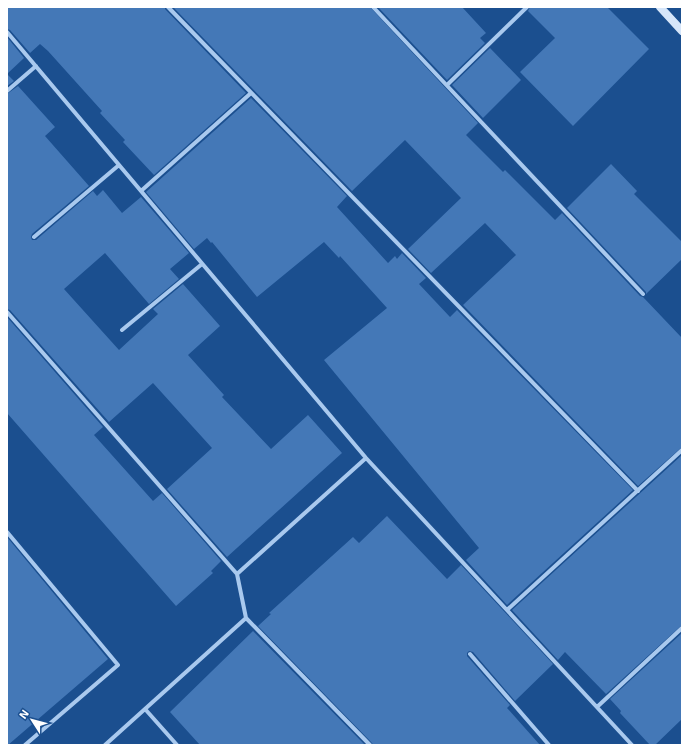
<svg xmlns="http://www.w3.org/2000/svg" width="689" height="752" font-family="'Exo 2',sans-serif">
	<rect width="100%" height="100%" fill="#1b4f8f"/>
	<!-- building -->
	<path fill="#4478b7" d="M7,7H165V9L246,93L154,175L123,142L125,140L100,113L102,111L48,51L40,44L30,53L10,30L7,29Z
		M173,7H370L478,123L466,135L503,172L505,170L555,220L562,213L640,296L643,297L682,338V447L638,486L463,305L516,255L485,223L431,273L408,249L461,198L405,140L352,191Z
		M378,7H462L486,33L480,38L485,43L447,80Z
		M530,7H607L649,49L573,126L520,72L555,38L528,11Z
		M7,37L24,58L7,74L14,81L7,86Z
		M490,48L521,80L483,118L452,85Z
		M18,86L55,127L45,136L89,186L32,234L31,237L32,240H36L93,191L97,196L103,190L122,213L141,197L189,253L170,269L179,279L149,304L105,253L64,289L119,350L158,314L153,309L183,284L220,326L188,355L224,395L222,397L271,449L308,415L342,453L227,557L167,489L212,448L153,383L109,422L10,310L7,309V94Z
		M251,98L347,196L337,207L388,263L395,256L397,259L402,253L426,278L419,284L450,317L457,310L633,490L507,605L466,560L479,548L324,360L387,308L340,256L339,258L324,242L257,297L212,242L211,243L207,238L194,249L146,192Z
		M611,164L637,191L634,194L682,242V259L646,294V292L567,208Z
		M7,317L103,427L94,435L153,501L162,493L221,561L211,571L213,573L176,606L7,413Z
		M682,455V625L606,694L565,652L558,660L512,610Z
		M387,516L447,579L461,565L553,664L515,701L473,652L469,651L467,653V656L510,705L507,708L540,745H373L372,743L258,626L271,614L269,613L353,537L359,543Z
		M7,537L108,659L8,745H7Z
		M253,631L365,745H200L170,712Z
		M682,633V719L655,745H650L620,713L621,711L610,699Z"/>
	<g fill="none" stroke-linecap="round" stroke-linejoin="round">
		<!-- street -->
		<path stroke="#a9c9ee" stroke-width="4" d="M168,7L638,491
			M373,7L643,294
			M7,32L366,458L632,745
			M447,85L527,7
			M7,91L36,66
			M141,191L251,93
			M34,237L119,165
			M7,312L237,574L366,458
			M122,330L202,264
			M7,532L118,665L25,745
			M237,574L246,618L370,745
			M507,610L682,450
			M470,654L549,745
			M597,707L682,628
			M145,709L177,745
			M105,745L246,618"/>
		<!-- secondary -->
		<path stroke="#d6e6fa" stroke-width="8" d="M660,7L682,31"/>
	</g>
	<!-- border -->
	<rect width="689" height="752" fill="none" stroke="#ffffff" stroke-width="16"/>
	<!-- north arrow -->
	<g transform="translate(32 720) rotate(306)" stroke="#1b4f8f" stroke-width="3" paint-order="stroke">
	<path d="M0-3L7 15L0 10L-7 15Z" fill="#ffffff"/>
	<text y="-6" font-size="11" font-weight="bold" text-anchor="middle" fill="#ffffff">N</text>
	</g>
</svg>
